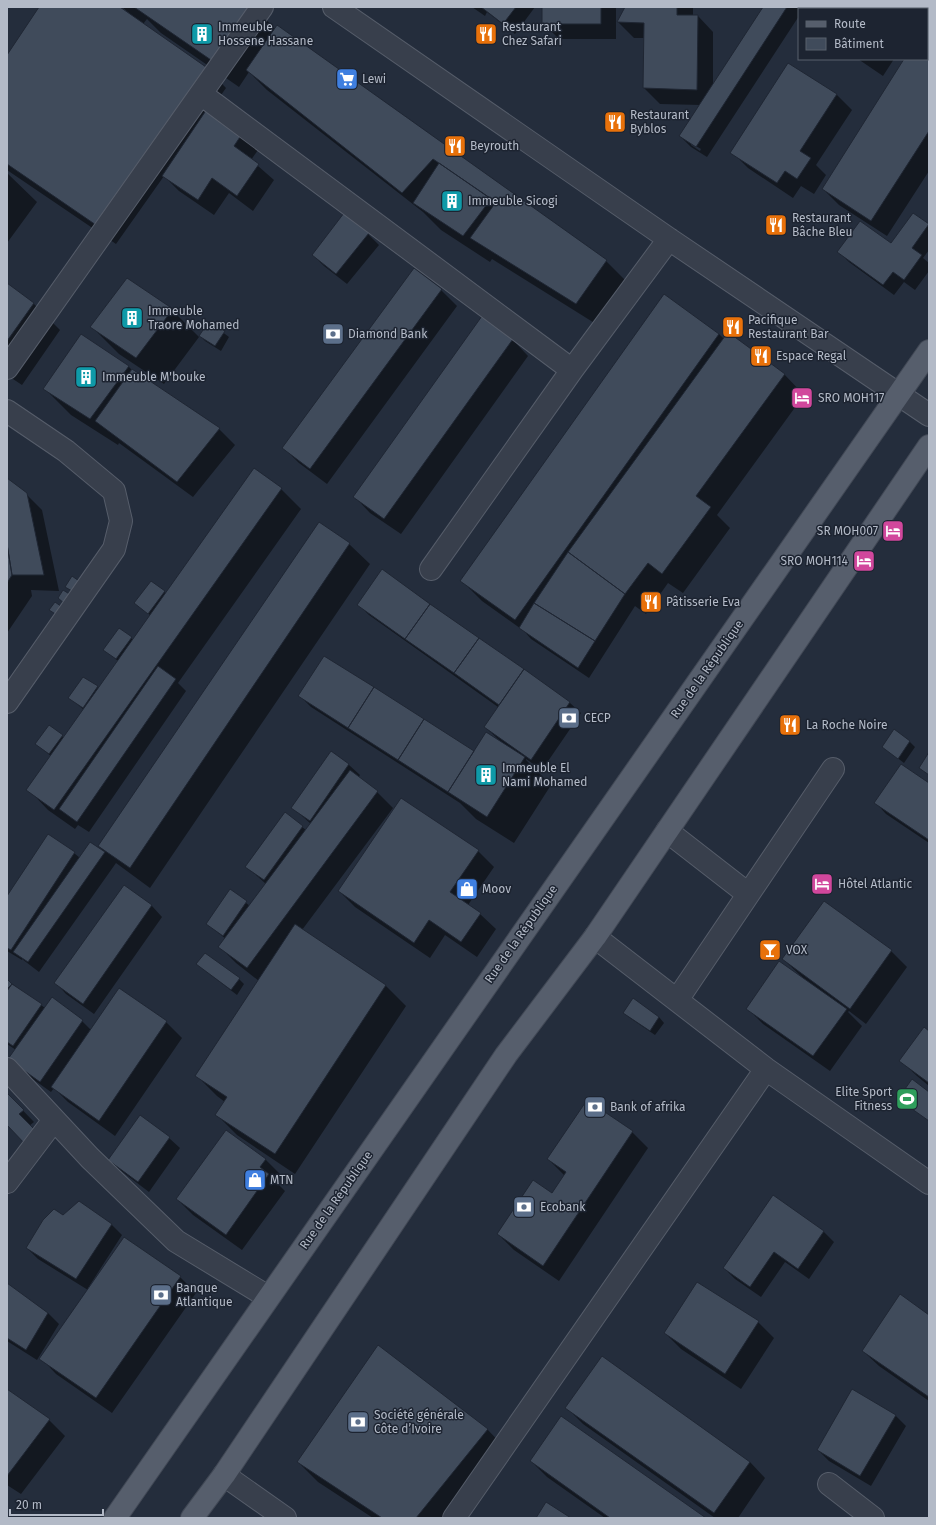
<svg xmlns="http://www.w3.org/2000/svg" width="936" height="1525" font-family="'Fira Sans',sans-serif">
	<rect width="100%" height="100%" fill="#242d3c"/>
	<!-- shadow -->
	<path fill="#0007" fill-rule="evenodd" d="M40,7H118L128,14L129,13L122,7H254L275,29L606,261L626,281L596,324L492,259L490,262L441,230L423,212L267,90L249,72L239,87L161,33L147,19L143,24L206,67L226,88L209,112L242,135L258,150L251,160L274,180L253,211L229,193L214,215L179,191L164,176L116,244L7,170V57Z
		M472,7H535L515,34L487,12L485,16Z
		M543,7H616V39H559L543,23Z
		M626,7H693V16H698L713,32V86L764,7H805L804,9H799V16L707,157L691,147L680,136L701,105L660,104L644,88L645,38H634L618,22ZM691,143L701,149L700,151L691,145Z
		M841,7H929V35L927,36V9H840Z
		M927,46L929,48V171L887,236L839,205L823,189L906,59H927Z
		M858,59H894L883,76Z
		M836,94L852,110L816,165L826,175L814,194L801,186L793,198L748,168L732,152Z
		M7,173L37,202L7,243Z
		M913,214L929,225V250L923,258L929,263V271L915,290L904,282L894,295L849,262L839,252L892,245Z
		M368,234L379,245L347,284L324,266L313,255Z
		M7,285L33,303L60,330L22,385L7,375Z
		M441,290L457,306L327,484L299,463L284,448Z
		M172,310L199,337L164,384L119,354L92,327Z
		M482,318L513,340L528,356L401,534L370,513L355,497Z
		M209,322L229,337L221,351L205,341L200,335Z
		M719,334L724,339L784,374L804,395L717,515L730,528L683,593L668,583L646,614L635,606L589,678L531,639L524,631L482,601L462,581Z
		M128,366L133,371L219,429L235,445L193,497L119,443L118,445L71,415L44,388Z
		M7,480L26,494L42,510L59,591L31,590L32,596L7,633Z
		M281,489L301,509L178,683L186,691L89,832L78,825L75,829L48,810L28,789L51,756L36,744L50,726L64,738L84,710L70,698L97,687L99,689L118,661L105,650L131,638L133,640L150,615L141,608L164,592L166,593Z
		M349,544L370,564L150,888L116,863L39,972L22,959V960L7,951V898L48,836L74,853L80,858L90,843L105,853L99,846Z
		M382,570L570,703L581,713L542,770L526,759V760L551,785L514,843L476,819L460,803L311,707L300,696L474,753L499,740L485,727L498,707L369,615L358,604Z
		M909,741L915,747L904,763L883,747Z
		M331,752L349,765L360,775L358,778L377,792L393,808L302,930L386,986L406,1006L295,1174L237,1135L217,1115L225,1102L217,1096L197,1076L259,981L236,963L220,947L226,939L207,924L230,891L250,906L266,884L247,867L302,827L306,830L311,824L292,807Z
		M929,784V843L886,814L876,803Z
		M478,851L494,867L468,905L480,914L496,929L477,957L445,935L430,958L355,907L339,891Z
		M124,886L152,906L162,917L94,1014L66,994L56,983Z
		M824,902L891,951L907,967L866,1024L849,1011L848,1012L862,1026L830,1071L763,1024L747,1008L802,977L783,959Z
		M203,969L239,979L244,984L237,995Z
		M7,980L45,1008L52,999L82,1021L91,1030L119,989L166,1022L182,1038L115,1136L68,1102L54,1088L51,1092L20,1070L16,1050L7,1044Z
		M624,1013L659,1017L664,1023L655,1035L630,1018Z
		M929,1032V1086L917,1076L901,1061Z
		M7,1094L34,1122L29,1126L7,1124Z
		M587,1101L632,1132L648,1148L559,1281L514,1250L498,1234L552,1194L565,1176L548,1159Z
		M226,1131L266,1160L281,1175L276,1182L285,1191L242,1250L193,1215L177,1199Z
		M169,1138L180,1148L149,1192L120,1170L109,1160Z
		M64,1216L111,1224L122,1235L88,1288L89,1289L180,1277L196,1293L112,1413L56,1374L41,1358L88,1290L38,1259L27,1248Z
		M823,1231L834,1242L809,1279L785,1262L761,1297L735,1279L724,1268Z
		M7,1284L48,1313L59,1324L37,1360L7,1341Z
		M929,1316V1401L879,1366L863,1351Z
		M758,1322L774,1338L741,1389L681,1349L665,1333Z
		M7,1390L49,1420L65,1436L21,1494L7,1485Z
		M567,1408L750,1462L765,1478L738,1518H715L583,1424Z
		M895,1415L906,1426L871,1486L829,1461L818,1450Z
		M487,1429L507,1450L452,1518H373L318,1482L298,1462Z
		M531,1461L704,1518H605L547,1477Z"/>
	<!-- building -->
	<path fill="#404b5b" stroke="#1f2633" d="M39,7H120L206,67L96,225L7,164V55Z
		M134,7H250L211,60Z
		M481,7H516L503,24Z
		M542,7H601V24H542Z
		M625,7H677V15H698L697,90L643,88L644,23L617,22Z
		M763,7H787L696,147L679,136Z
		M840,7H921L920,9H839Z
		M277,25L607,260L576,304L470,238L496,202L433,159L402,193L246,70Z
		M927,45L929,46V131L871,221L822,189L904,59H927Z
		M788,63L837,94L800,151L811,158L797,179L785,171L777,183L730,153Z
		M207,109L242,134L234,146L259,164L237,196L212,178L198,200L162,176Z
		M439,163L491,199L463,236L413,203Z
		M344,213L369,233L336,274L312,255Z
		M913,213L929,224L912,248L922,255L904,280L893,272L883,285L837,252L860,221L891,243Z
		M414,268L442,289L310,469L282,448Z
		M127,278L173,309L136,358L90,327Z
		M7,283L34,303L7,341Z
		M664,294L719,334L515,620L460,581Z
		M482,316L513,339L384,519L353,497Z
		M209,321L225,331L215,346L199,336Z
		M728,332L785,374L696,496L711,507L662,574L648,563L625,594L568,552Z
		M81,334L129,366L90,419L43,389Z
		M132,369L220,428L177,482L95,421Z
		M254,468L282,488L54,810L26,790Z
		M7,478L27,493L44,575H12L7,544Z
		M319,522L350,543L130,868L98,846Z
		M7,544L12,575L7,583Z
		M568,552L625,594L595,641L534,603Z
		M382,569L430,604L405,639L357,605Z
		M72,576L79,581L72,591L65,587Z
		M151,581L165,591L148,614L134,603Z
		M63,590L71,595L65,604L58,598Z
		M55,602L62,607L57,615L49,610Z
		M534,603L595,641L578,668L519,628Z
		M430,604L479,638L454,673L405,639Z
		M119,628L132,637L116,659L103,650Z
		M479,638L524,669L499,705L454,673Z
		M324,656L374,687L348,728L298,696Z
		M158,666L176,679L77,822L59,809Z
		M524,669L570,702L531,760L484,727Z
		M83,677L98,686L83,708L68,698Z
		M374,687L424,719L398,760L348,728Z
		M424,719L474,751L448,792L398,760Z
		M49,725L63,735L49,754L35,744Z
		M894,729L910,741L898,759L882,747Z
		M486,732L525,757L487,817L448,792Z
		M331,751L349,764L310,821L291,808Z
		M929,752V775L919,768Z
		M901,764L929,783V840L874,803Z
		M350,770L378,791L247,968L218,947Z
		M401,798L479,850L450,892L481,913L461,942L429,920L414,943L338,891Z
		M285,812L303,826L264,880L245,867Z
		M48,834L75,852L11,950L7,948V896Z
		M90,842L105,852L28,962L13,952Z
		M124,885L152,905L83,1004L54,983Z
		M230,889L247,901L223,936L206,924Z
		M824,901L892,950L850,1009L782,959Z
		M295,924L386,985L275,1154L215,1115L227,1097L195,1076Z
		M205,953L240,978L231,990L196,964Z
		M779,961L847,1009L813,1056L746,1009Z
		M7,979L12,984L7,989Z
		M12,984L42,1004L13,1046L7,1042V991Z
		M119,988L167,1021L99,1121L51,1087Z
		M52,997L83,1020L40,1082L8,1059Z
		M633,998L659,1017L650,1031L623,1013Z
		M924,1027L929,1031V1083L899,1061Z
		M912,1079L929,1092V1121L898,1099Z
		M7,1093L24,1110L19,1114L38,1133L26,1145L7,1125Z
		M587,1100L633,1131L543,1266L497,1234L533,1180L552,1193L566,1172L547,1159Z
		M140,1115L170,1137L138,1182L108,1160Z
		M226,1130L266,1159L260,1167L269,1174L226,1235L176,1199Z
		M773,1195L824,1231L798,1269L774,1252L750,1287L723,1268Z
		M79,1201L112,1224L76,1279L26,1248L43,1220L54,1209L63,1215Z
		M124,1237L181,1276L96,1398L39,1359Z
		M697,1282L759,1321L725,1374L664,1333Z
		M7,1283L48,1313L26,1350L7,1338Z
		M900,1294L929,1315V1397L862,1351Z
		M378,1345L488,1429L416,1518H382L297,1462Z
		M602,1356L750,1462L714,1513L565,1408Z
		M7,1389L50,1419L7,1476Z
		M852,1389L896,1415L860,1476L817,1450Z
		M561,1416L706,1518H610L530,1461Z
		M546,1502L571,1518H536Z"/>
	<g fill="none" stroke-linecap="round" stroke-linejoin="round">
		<!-- minor casing -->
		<g stroke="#565d6a" stroke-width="24">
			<path id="minor" d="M334,7L669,239L929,415
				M201,94L572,370
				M7,368L262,7
				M7,411L66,451L114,491L121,521L114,549L7,702
				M431,569L572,370L669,239
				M667,831L748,894
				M595,937L766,1069L929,1183
				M677,1000L833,769
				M7,1069L90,1158L176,1241L268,1297
				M7,1182L54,1120
				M224,1475L285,1518
				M829,1484L873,1518
				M454,1518L766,1069"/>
		</g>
		<!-- major casing -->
		<g stroke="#414855" stroke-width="24">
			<path id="major" d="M115,1518L929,351
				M192,1518L224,1475L506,1055L595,937L929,446"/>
		</g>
		<!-- minor -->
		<use href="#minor" stroke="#383f4c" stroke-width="22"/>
		<!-- major -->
		<use href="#major" stroke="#565e6c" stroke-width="22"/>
	</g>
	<!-- icons -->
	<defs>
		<g id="building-square" transform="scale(1.15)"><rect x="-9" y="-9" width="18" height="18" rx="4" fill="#0f9aa8" stroke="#1d2431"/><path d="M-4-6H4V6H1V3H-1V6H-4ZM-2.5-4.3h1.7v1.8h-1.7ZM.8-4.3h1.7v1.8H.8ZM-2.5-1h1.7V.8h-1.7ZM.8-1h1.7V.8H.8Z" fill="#fff"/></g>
		<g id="restaurant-square" transform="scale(1.15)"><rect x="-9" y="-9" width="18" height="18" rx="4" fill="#e8710a" stroke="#1d2431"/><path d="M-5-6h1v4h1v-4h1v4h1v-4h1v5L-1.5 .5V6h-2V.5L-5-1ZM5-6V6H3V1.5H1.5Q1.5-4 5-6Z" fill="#fff"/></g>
		<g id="supermarket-square" transform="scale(1.15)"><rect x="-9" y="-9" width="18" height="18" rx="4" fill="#3f7fe0" stroke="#1d2431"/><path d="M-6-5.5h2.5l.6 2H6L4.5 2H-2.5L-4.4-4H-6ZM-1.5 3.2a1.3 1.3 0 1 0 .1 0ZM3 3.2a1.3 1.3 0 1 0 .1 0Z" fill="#fff"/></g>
		<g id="bank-square" transform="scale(1.15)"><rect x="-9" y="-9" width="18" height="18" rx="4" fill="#5c6f8a" stroke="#1d2431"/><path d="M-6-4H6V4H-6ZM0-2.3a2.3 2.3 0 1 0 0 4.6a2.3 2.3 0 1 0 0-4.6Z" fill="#fff"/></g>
		<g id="hotel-square" transform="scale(1.15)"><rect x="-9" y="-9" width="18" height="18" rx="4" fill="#d1479c" stroke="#1d2431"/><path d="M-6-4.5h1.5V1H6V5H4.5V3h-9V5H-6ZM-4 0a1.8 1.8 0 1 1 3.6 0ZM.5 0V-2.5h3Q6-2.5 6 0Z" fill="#fff"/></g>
		<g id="shop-square" transform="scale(1.15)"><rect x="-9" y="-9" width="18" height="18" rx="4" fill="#3f7fe0" stroke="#1d2431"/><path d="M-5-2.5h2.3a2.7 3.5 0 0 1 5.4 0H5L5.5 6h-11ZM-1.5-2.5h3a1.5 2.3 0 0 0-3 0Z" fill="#fff"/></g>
		<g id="bar-square" transform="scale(1.15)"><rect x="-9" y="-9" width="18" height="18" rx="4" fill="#e8710a" stroke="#1d2431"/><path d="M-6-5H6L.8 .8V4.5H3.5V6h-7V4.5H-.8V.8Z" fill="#fff"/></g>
		<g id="stadium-square" transform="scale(1.15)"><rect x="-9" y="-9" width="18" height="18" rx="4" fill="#2e9e5b" stroke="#1d2431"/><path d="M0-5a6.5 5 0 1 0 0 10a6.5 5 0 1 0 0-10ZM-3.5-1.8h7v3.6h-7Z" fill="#fff"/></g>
	</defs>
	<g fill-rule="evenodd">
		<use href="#building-square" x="202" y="34"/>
		<use href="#restaurant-square" x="486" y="34"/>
		<use href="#supermarket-square" x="347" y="79"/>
		<use href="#restaurant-square" x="615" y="122"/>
		<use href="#restaurant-square" x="455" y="146"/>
		<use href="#building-square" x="452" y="201"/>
		<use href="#restaurant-square" x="776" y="225"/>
		<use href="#building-square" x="132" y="318"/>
		<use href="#restaurant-square" x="733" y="327"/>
		<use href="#bank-square" x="333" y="334"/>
		<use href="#restaurant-square" x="761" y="356"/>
		<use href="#building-square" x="86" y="377"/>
		<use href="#hotel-square" x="802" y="398"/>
		<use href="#hotel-square" x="893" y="531"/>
		<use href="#hotel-square" x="864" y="561"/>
		<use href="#restaurant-square" x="651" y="602"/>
		<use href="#bank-square" x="569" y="718"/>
		<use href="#restaurant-square" x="790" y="725"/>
		<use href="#building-square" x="486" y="775"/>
		<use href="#hotel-square" x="822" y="884"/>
		<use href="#shop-square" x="467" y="889"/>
		<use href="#bar-square" x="770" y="950"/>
		<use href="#stadium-square" x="907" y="1099"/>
		<use href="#bank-square" x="595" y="1107"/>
		<use href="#shop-square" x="255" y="1180"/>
		<use href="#bank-square" x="524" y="1207"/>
		<use href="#bank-square" x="161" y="1295"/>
		<use href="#bank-square" x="358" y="1422"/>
	</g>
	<g text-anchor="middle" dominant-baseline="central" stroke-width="3" stroke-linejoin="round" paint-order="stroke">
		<!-- poi labels -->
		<g font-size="12" fill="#b3bac7" stroke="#1d2431" text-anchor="start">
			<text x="218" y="27">Immeuble<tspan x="218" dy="14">Hossene Hassane</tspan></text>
			<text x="502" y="27">Restaurant<tspan x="502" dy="14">Chez Safari</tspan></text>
			<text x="362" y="79">Lewi</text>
			<text x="630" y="115">Restaurant<tspan x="630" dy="14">Byblos</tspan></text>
			<text x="470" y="146">Beyrouth</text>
			<text x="468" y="201">Immeuble Sicogi</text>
			<text x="792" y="218">Restaurant<tspan x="792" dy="14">Bâche Bleu</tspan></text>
			<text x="148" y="311">Immeuble<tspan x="148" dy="14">Traore Mohamed</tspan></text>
			<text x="748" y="320">Pacifique<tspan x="748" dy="14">Restaurant Bar</tspan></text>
			<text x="348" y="334">Diamond Bank</text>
			<text x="776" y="356">Espace Regal</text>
			<text x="102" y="377">Immeuble M'bouke</text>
			<text x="818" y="398">SRO MOH117</text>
			<text x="878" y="531" text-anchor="end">SR MOH007</text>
			<text x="848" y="561" text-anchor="end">SRO MOH114</text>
			<text x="666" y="602">Pâtisserie Eva</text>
			<text x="584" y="718">CECP</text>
			<text x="806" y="725">La Roche Noire</text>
			<text x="502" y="768">Immeuble El<tspan x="502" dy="14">Nami Mohamed</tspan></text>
			<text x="838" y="884">Hôtel Atlantic</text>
			<text x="482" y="889">Moov</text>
			<text x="786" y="950">VOX</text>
			<text x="892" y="1092" text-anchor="end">Elite Sport<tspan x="892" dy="14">Fitness</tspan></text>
			<text x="610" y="1107">Bank of afrika</text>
			<text x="270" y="1180">MTN</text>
			<text x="540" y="1207">Ecobank</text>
			<text x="176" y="1288">Banque<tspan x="176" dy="14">Atlantique</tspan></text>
			<text x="374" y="1415">Société générale<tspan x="374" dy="14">Côte d’Ivoire</tspan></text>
		</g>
		<!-- street labels -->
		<g font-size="12" fill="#b3bac7" stroke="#1d2431">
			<text transform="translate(707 669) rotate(-55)">Rue de la République</text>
			<text transform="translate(521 934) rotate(-55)">Rue de la République</text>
			<text transform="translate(336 1200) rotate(-55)">Rue de la République</text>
		</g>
	</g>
	<!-- border -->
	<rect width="936" height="1525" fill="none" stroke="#b3bac7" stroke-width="16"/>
	<!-- legend -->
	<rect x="798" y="8" width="130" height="52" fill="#1d2431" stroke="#59606d"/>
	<rect x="806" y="21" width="20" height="6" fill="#565e6c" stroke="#59606d"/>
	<text x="834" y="28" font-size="12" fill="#b3bac7">Route</text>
	<rect x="806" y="38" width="20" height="12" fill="#404b5b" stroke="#59606d"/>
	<text x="834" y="48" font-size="12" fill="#b3bac7">Bâtiment</text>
	<!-- scale -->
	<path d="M10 1509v6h93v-6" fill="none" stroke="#b3bac7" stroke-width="2"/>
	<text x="16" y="1509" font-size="12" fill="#b3bac7" stroke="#1d2431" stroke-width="3" paint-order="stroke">20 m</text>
</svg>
